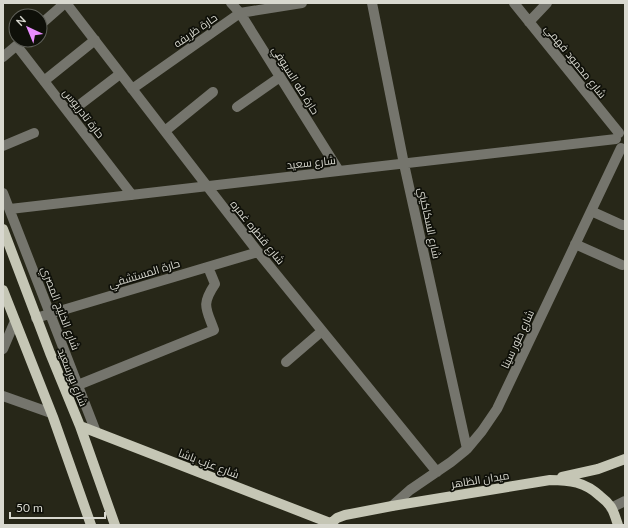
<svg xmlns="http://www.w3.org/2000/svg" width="628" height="528" font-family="Lato,Cairo,sans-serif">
	<rect width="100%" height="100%" fill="#272718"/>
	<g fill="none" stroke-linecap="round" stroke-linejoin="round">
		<!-- minor -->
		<path stroke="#75756d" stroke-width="10" d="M66,3L207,186L258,252L437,472
			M231,3L240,13L339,171
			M372,3L404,164L467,449
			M514,3L619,133
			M529,22L547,3
			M40,25L65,3
			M17,46L132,195
			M3,57L23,40
			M44,81L95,40
			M132,89L240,13L302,3
			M237,107L280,77
			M69,113L120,74
			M165,131L213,92
			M3,146L34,133
			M3,193L96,432
			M10,209L616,139
			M591,211L622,225H625
			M575,244L622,265
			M36,318L258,252
			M3,349L15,321
			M286,362L322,331
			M78,385L214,330C206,308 201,305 215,284L208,267
			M3,396L51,413
			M392,506L410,490L451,462L467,449L482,431L497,409L621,148
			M611,508L625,501"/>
		<!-- major -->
		<path stroke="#c5c6b5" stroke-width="10" d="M3,229L50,353L80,426L115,525
			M3,290L53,417L91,525
			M80,426L330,523
			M562,477L598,469L625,459
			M329,525L337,518L345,515L392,506L550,480C570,480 585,482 600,496C604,499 608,503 611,507C614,512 616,519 618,525"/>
	</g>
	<g text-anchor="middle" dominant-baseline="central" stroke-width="3.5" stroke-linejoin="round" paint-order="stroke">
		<!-- street labels -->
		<g font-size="11" fill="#d8d8cf" stroke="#0f1009">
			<text transform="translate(195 30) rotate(-35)">حارة ظريفه</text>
			<text transform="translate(576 61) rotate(51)">شارع محمود فهمي</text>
			<text transform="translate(296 80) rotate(58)">حارة طه السيوفي</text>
			<text transform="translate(84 113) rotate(52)">حارة تادريوس</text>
			<text transform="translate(311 162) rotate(-6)">شارع سعيد</text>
			<text transform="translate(430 223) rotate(78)">شارع السكاكيني</text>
			<text transform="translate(258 232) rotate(51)">شارع قنطره غمره</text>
			<text transform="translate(144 273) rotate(-17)">حارة المستشفي</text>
			<text transform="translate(61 308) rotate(69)">شارع الخليج المصري</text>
			<text transform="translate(517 339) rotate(-65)">شارع طور سينا</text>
			<text transform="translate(73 377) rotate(68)">شارع بورسعيد</text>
			<text transform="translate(209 463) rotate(21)">شارع عزب باشا</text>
			<text transform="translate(480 479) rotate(-9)">ميدان الظاهر</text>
		</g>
	</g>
	<!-- border -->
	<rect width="628" height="528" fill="none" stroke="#d8d8cf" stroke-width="8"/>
	<!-- north arrow -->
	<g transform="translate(28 28) rotate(316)"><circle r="19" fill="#0f1009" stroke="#5f6058"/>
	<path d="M0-3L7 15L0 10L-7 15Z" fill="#e98dfe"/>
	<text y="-6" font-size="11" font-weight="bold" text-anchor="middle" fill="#d8d8cf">N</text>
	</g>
	<!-- scale -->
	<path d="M10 512v6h95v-6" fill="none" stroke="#d8d8cf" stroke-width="2"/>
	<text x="16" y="512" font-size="12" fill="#d8d8cf" stroke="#0f1009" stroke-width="3" paint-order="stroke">50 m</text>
</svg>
